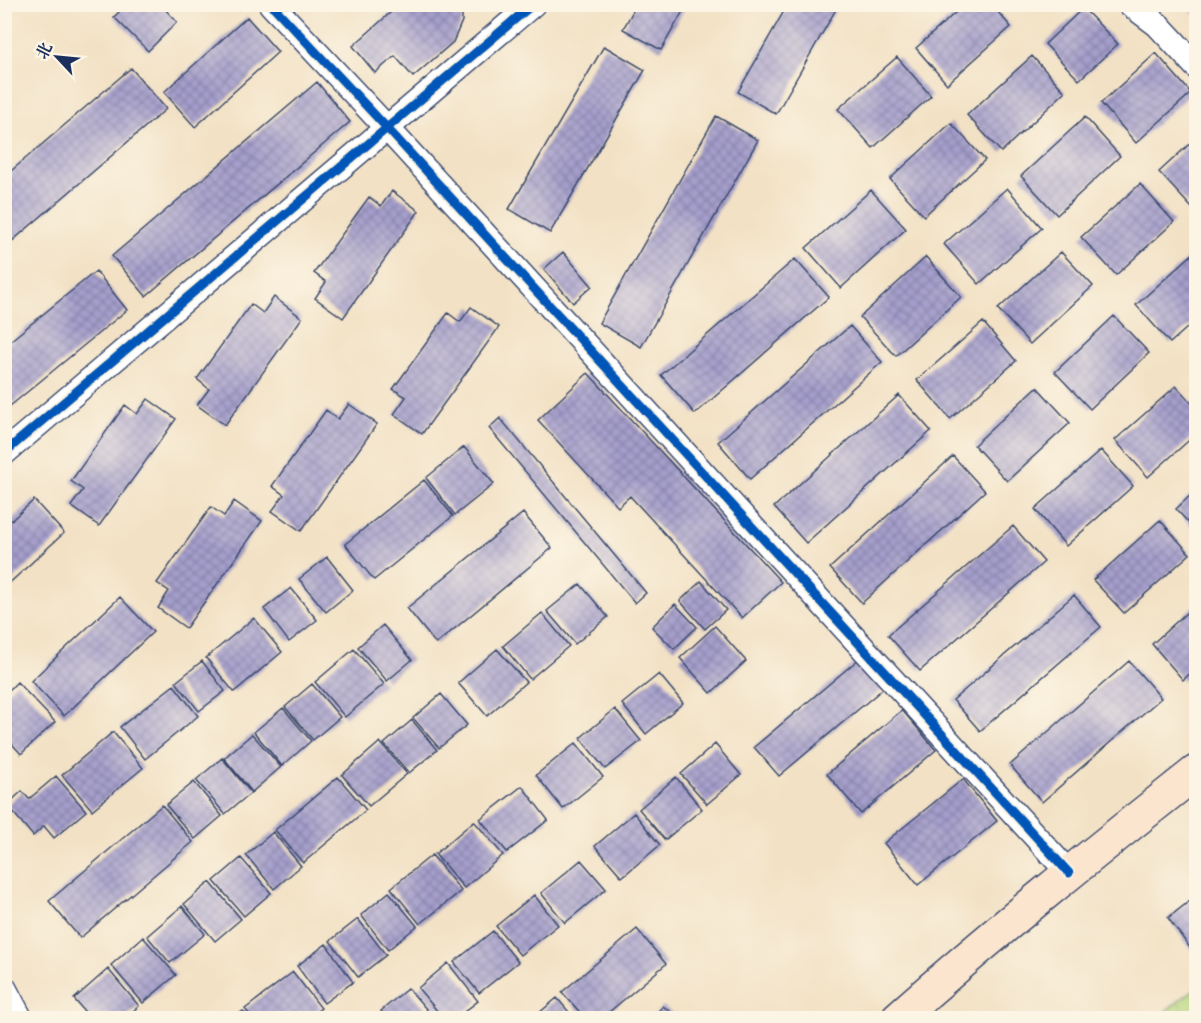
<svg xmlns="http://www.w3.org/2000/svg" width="1201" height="1023" font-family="'Old Standard TT','Noto Serif SC',serif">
	<defs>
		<pattern id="park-crowns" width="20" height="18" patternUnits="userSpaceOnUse" patternTransform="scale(1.5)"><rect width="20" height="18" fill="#b7d57c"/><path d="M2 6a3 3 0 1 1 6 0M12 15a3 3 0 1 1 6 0" fill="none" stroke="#9db76e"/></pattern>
		<pattern id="building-cross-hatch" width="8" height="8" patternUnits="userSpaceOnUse" patternTransform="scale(1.5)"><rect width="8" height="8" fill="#a59fcc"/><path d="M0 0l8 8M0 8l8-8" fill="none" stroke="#8682a9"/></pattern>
	</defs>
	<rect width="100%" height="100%" fill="#fcf5e5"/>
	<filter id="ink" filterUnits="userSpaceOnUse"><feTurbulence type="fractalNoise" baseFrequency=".0167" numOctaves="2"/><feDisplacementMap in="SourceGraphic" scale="12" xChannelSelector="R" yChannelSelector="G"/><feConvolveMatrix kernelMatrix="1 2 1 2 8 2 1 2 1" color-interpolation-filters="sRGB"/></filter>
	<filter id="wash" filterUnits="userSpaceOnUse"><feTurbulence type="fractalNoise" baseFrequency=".008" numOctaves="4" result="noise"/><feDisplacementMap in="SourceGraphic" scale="24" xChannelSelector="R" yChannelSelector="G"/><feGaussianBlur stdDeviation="1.35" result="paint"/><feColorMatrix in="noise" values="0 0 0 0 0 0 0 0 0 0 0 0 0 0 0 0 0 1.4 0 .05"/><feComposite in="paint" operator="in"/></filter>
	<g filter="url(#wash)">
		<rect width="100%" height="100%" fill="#f2e1c4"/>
		<!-- park -->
		<path fill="url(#park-crowns)" stroke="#69826d" stroke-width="1.5" d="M1196,988V1018H1156Z"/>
		<g id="blocks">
			<!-- building -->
			<path fill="url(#building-cross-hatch)" d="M127,4H160L177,22L148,51L114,17Z
				M400,4H462V21L453,42L413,77L395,56L375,73L353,46Z
				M637,4H687L661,50L623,29Z
				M788,4H839L776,114L738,92Z
				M965,4H991L1011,27L947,84L916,48Z
				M1184,4H1196V16Z
				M1083,8L1118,44L1079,80L1045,44Z
				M247,17L278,52L195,127L164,92Z
				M604,46L645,70L550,233L509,209Z
				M1156,53L1191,93L1136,143L1101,103Z
				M1032,56L1065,92L1001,152L967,115Z
				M897,57L931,96L873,148L838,109Z
				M131,68L166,109L4,248V177Z
				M317,82L350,122L146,296L112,256Z
				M716,116L758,140L641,347L599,323Z
				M1085,117L1120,156L1057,215L1021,176Z
				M951,123L985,160L924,216L890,179Z
				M1196,138V205L1192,208L1159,172Z
				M1140,184L1174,222L1116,275L1081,237Z
				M1007,188L1042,228L979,284L944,244Z
				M871,190L906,229L841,288L806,248Z
				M392,191L419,211L343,318L315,298L326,282L314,273L369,197L381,206Z
				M1196,251V320L1170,343L1136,305Z
				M563,252L592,286L573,303L544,269Z
				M1061,252L1093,286L1030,344L998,309Z
				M926,257L961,297L896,356L860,317Z
				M795,259L829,297L695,414L661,375Z
				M96,271L127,310L4,411V346Z
				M274,297L302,318L225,425L197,405L209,389L197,379L251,304L263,313Z
				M471,307L499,327L422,434L394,414L406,397L393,389L448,313L460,322Z
				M1114,316L1149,353L1090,409L1055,372Z
				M983,322L1016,361L950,419L917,380Z
				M850,326L882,362L750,479L718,442Z
				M588,373L781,582L742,618L630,496L618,507L538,420Z
				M1176,386L1196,408V434L1148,477L1115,440Z
				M1037,387L1070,423L1007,481L974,445Z
				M899,395L931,431L806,543L774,507Z
				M148,399L176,419L99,526L71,506L83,490L71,481L125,405L137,414Z
				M349,404L377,424L301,531L272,511L284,495L272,486L326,410L338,419Z
				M500,418L646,593L635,603L489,428Z
				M464,447L494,484L455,515L426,478Z
				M1101,450L1133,486L1066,546L1035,509Z
				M953,456L985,491L862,603L830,568Z
				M424,480L453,516L374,580L345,544Z
				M1196,490V531L1176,509Z
				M34,500L64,533L4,588V527Z
				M234,501L262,521L186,628L158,608L169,591L157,583L211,507L224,516Z
				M523,513L552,548L436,644L407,608Z
				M1160,520L1190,554L1124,613L1093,580Z
				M1013,526L1044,562L920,671L888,635Z
				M327,557L353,590L326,612L299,579Z
				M701,581L726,610L705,629L680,601Z
				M580,584L608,617L575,644L547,611Z
				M291,588L317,620L289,642L264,609Z
				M1074,595L1101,627L980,731L953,700Z
				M120,597L153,632L64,716L31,681Z
				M675,604L697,627L674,649L652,627Z
				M1196,604V668L1183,680L1152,644Z
				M542,613L569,646L530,679L503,646Z
				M254,618L282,652L234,692L206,658Z
				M383,625L412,660L387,681L358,647Z
				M715,626L746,661L711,693L680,658Z
				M354,649L384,684L345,717L315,682Z
				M497,649L526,682L487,716L458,683Z
				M860,658L885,687L779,776L754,747Z
				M202,661L225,691L199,711L176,682Z
				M1129,661L1161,698L1042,802L1010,765Z
				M659,674L683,703L646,734L622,704Z
				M17,682L55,722L21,754L5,736V694Z
				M312,684L340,717L313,740L285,707Z
				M174,685L198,716L145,759L120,727Z
				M441,694L467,725L439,748L413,718Z
				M283,708L311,741L282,766L254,732Z
				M615,709L641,741L605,769L580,738Z
				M902,710L936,750L861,814L827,774Z
				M412,720L437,750L409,773L384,744Z
				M113,732L143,768L92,810L62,775Z
				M252,734L281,767L252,792L224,758Z
				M380,742L407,774L369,806L342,775Z
				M576,743L603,777L563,809L536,775Z
				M715,744L741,775L707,804L681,774Z
				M222,758L251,793L225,814L196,780Z
				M56,776L86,811L54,838L44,826L33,836L7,805L22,791L29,799Z
				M338,777L366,810L303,863L275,830Z
				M676,777L702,809L665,840L639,809Z
				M963,779L997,821L918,885L884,843Z
				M194,782L222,816L195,839L166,805Z
				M522,786L548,820L507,852L480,819Z
				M162,805L193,842L80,938L49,901Z
				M634,813L660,845L622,877L595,846Z
				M474,821L503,855L464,888L435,854Z
				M273,832L301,866L274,889L246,855Z
				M432,855L461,891L420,924L391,888Z
				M241,858L271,893L244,916L214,881Z
				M581,860L606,889L565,923L541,893Z
				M210,882L241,919L215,941L184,904Z
				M389,892L417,926L388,950L361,915Z
				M534,895L558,925L520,955L496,926Z
				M1196,896V956L1168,918Z
				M182,906L205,934L170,963L147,936Z
				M358,919L386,955L358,977L330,941Z
				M637,929L666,964L602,1018H585L562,992Z
				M493,931L518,962L479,993L454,962Z
				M143,937L176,975L143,1003L111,965Z
				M326,944L353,982L324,1003L297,966Z
				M448,963L478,1001L456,1018H443L418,988Z
				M108,969L139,1006L125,1018H90L74,999Z
				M293,972L321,1008L308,1018H253L245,1009Z
				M408,988L434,1018H387L381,1011Z
				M557,998L574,1018H533Z
				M663,1006L678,1018H652Z
				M243,1011L250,1018H233Z"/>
		</g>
	</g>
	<g filter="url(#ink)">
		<use href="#blocks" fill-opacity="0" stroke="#3b4a6d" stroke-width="1.5"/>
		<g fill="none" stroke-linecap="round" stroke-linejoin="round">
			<!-- street casing -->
			<g stroke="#3b4a6d" stroke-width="27">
				<path id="street" d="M271,4L387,128L1069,873
					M1130,4L1158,25L1196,66
					M4,453L533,4
					M4,988L20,1018"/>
			</g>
			<!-- secondary casing -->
			<g stroke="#3b4a6d" stroke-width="36">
				<path id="secondary" d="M898,1018C995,932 1095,852 1196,772"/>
			</g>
			<!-- street -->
			<use href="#street" stroke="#fff" stroke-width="24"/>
			<!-- secondary -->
			<use href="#secondary" stroke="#fbe5cf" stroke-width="33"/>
			<!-- cycleway casing -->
			<g stroke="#fcf5e5" stroke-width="13">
				<path id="cycleway" d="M271,4L387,128L1069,873
					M4,453L533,4"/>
			</g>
			<!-- cycleway -->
			<use href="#cycleway" stroke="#0057b8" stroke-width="9"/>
		</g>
	</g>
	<!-- margin -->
	<rect width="1201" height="1023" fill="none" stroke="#fcf5e5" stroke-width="24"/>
	<!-- north arrow -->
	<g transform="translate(57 57) rotate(296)" stroke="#fcf5e5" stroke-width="4.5" paint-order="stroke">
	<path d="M0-4.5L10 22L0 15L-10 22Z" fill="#1b2f5e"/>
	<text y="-9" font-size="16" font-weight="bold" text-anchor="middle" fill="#1b2f5e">北</text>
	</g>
</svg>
